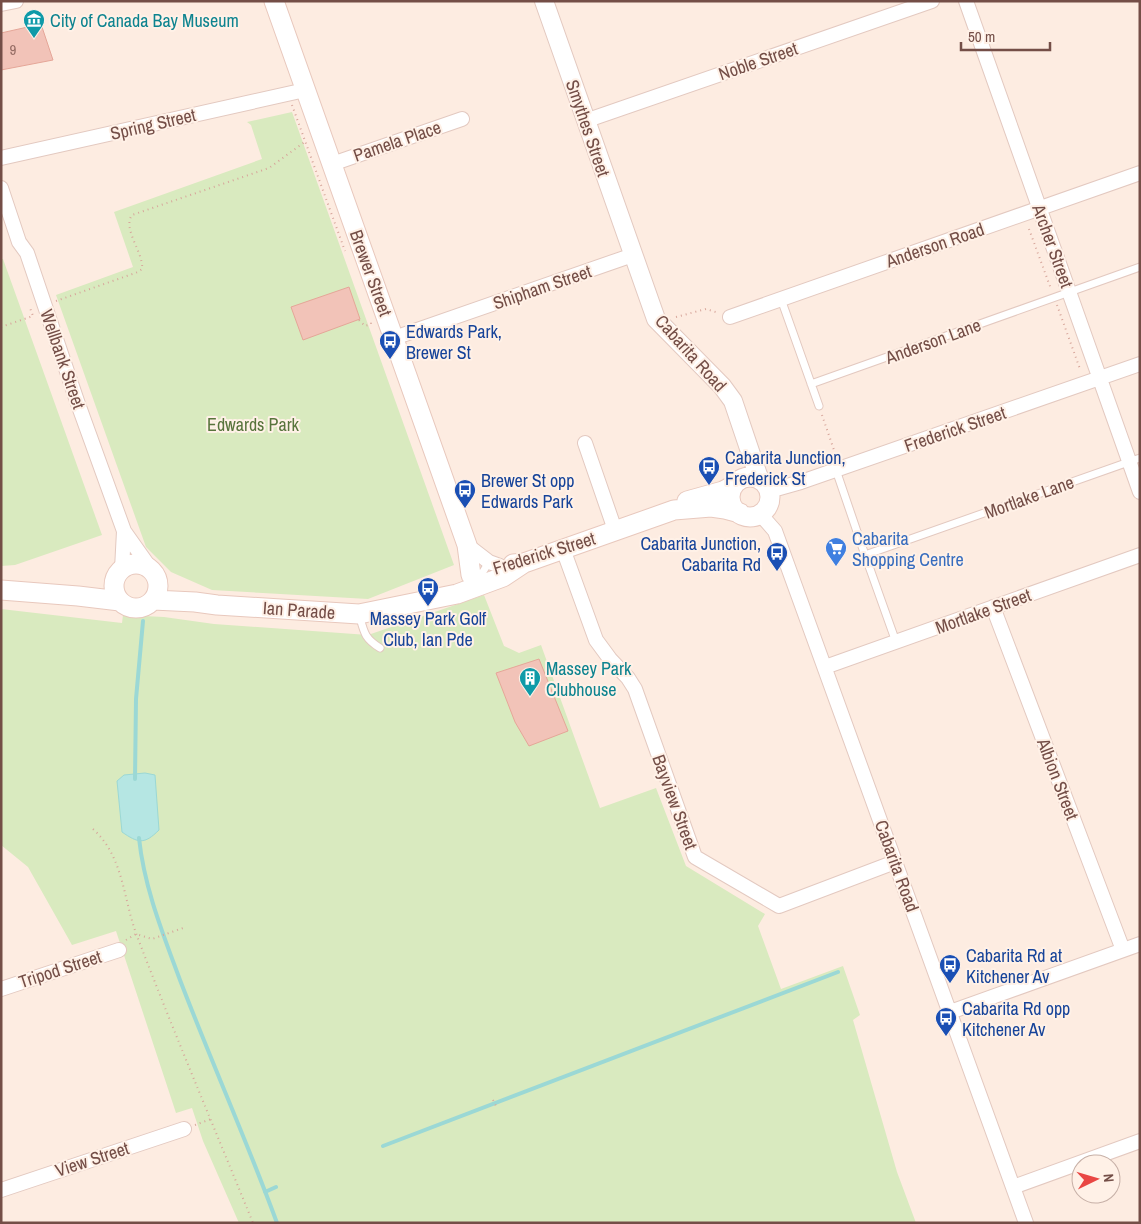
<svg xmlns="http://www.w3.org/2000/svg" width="1141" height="1224" font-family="'Archivo Narrow',sans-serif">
	<rect width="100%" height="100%" fill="#fdece1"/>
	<!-- green -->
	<path fill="#d9eabf" d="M292,112L454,565L368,599L212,590L171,572L146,547L56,295L133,267L114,212L262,159L251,125L247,122Z
		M1,259H3L102,535L15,565L1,566Z
		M484,595L504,646L519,653L541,645L600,808L656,788L686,866L765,914L758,926L781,989L843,966L860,1015L853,1020L897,1172L916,1223H239L203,1141L192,1108L176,1113L116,931L72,945L28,867L1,845V609L122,623L123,615L164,617L214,624L368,635Z"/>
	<!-- water -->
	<path fill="#b5e6e3" stroke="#9bd8d5" d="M145,773L155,775L159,830C144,845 138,843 122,832L117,781L124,775Z"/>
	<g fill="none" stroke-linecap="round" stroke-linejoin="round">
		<!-- stream -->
		<path stroke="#9bd8d5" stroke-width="4" d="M135,779L136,699L143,621
			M139,838C144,887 163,934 180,980C211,1061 247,1141 277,1223
			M383,1146L838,972
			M265,1192L276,1187"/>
	</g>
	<!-- building -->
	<path fill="#f2c3b8" stroke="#e5a698" d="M41,24L53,60L1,70V33Z
		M349,287L360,319L303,340L291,307Z
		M539,659L568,731L529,746L515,722L496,673Z"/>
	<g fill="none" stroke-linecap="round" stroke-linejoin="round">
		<!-- service casing -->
		<g stroke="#e3c9c0" stroke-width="9">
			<path id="service" d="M781,299L819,406
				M811,384L1140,267
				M836,470L865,555
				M476,583L489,562
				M359,614C364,632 364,638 380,648
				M896,642L865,555L1140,458"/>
		</g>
		<!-- minor casing -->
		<g stroke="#e3c9c0" stroke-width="16">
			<path id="minor" d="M966,1L1140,492
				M1,4L16,1
				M585,121L932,1
				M1,158L305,90
				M332,164L462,119
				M1,188L19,242L27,253L77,401L124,531L153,572
				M730,317L1140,173
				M394,338L633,255
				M585,443L615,530
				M769,491L801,482L1140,364
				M760,514L775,531L1026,1223
				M467,545L489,562L500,566
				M563,549L596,640L610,659L628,678L635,689L695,857L779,906L895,862
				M122,569L124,531
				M993,607L1123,950
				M825,667L1140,555
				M1,989L119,950
				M950,1012L1140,944
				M1013,1187L1140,1141
				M1,1190L184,1129"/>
		</g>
		<!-- tertiary casing -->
		<g stroke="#e3c9c0" stroke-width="20">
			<path id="tertiary" d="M544,1L656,319L722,386L733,401L759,478"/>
		</g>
		<!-- secondary casing -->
		<g stroke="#e8c8bd" stroke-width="21">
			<path id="secondary" d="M274,1L467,545L471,575
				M730 497a20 20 0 1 1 40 0a20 20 0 1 1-40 0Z
				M687,501L723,491L734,485
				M513,564L524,563L674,510L711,507L725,509L740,513
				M114 586a22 22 0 1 1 44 0a22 22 0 1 1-44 0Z
				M1,590L78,596L120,601
				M153,600L195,602L217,605L359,614L457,594L503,577L524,563"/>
		</g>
		<!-- path -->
		<path stroke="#d7a69b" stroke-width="2" stroke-dasharray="1 4" stroke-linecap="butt" d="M292,105L345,251
			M1029,229L1051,289
			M56,301L138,272L142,269C144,253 122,229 132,215L269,168L306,141
			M1057,305L1080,369
			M676,317L706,309L719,313
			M359,320L365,326L371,324V322
			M1,327L33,316L30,308H32
			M822,415L835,453
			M128,613L148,615
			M93,829C124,857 123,899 137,936C174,1033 214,1127 253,1223
			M126,940L136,934L152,939L183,928
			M493,1100L497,1108
			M195,1125L211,1119"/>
		<!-- service -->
		<use href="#service" stroke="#fff" stroke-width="7"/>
		<!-- minor -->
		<use href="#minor" stroke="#fff" stroke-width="14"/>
		<!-- tertiary -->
		<use href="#tertiary" stroke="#fff" stroke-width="18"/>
		<!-- secondary -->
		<use href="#secondary" stroke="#fff" stroke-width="19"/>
	</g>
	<!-- icons -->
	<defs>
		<g id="museum-pin" transform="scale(1.125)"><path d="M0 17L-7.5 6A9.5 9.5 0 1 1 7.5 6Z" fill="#0f9aa8" stroke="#fff1e7"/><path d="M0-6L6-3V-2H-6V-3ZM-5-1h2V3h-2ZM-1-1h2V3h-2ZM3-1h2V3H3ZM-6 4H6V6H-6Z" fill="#fff"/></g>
		<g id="bus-pin" transform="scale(1.125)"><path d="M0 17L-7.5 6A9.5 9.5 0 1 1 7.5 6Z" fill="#1a4fb4" stroke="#fff1e7"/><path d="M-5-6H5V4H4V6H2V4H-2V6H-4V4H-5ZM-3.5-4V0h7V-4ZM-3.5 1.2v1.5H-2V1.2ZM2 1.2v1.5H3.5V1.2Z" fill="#fff"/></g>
		<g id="supermarket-pin" transform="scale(1.125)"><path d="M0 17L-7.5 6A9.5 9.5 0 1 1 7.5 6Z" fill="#3f7fe0" stroke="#fff1e7"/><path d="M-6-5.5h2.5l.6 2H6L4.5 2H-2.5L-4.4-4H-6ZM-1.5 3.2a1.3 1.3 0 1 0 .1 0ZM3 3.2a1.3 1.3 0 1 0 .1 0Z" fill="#fff"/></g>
		<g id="building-pin" transform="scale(1.125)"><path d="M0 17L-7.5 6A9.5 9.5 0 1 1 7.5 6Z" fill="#0f9aa8" stroke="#fff1e7"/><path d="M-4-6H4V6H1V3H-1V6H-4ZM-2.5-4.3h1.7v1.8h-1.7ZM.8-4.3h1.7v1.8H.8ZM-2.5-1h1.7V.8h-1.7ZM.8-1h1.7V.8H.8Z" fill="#fff"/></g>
	</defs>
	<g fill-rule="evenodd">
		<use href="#museum-pin" x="34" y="20"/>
		<use href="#bus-pin" x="390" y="341"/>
		<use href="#bus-pin" x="709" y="467"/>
		<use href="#bus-pin" x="465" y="490"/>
		<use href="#supermarket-pin" x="836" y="548"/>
		<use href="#bus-pin" x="777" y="553"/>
		<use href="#bus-pin" x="428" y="588"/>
		<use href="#building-pin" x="530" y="678"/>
		<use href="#bus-pin" x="950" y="965"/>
		<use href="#bus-pin" x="946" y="1018"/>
	</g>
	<g text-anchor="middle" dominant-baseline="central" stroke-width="4" stroke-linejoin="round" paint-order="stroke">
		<!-- number labels -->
		<g font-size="15" fill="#946b63">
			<text x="13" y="49">9</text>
		</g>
		<!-- culture labels -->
		<g font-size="18" fill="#0d838f" stroke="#fff1e7" text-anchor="start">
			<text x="50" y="20">City of Canada Bay Museum</text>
			<text x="546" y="668">Massey Park<tspan x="546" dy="21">Clubhouse</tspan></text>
		</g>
		<!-- street labels -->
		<g font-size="18" fill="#744e47" stroke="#fff1e7">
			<text transform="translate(758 61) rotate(-19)">Noble Street</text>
			<text transform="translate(153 124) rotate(-13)">Spring Street</text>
			<text transform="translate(588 128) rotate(71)">Smythes Street</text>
			<text transform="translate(397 141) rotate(-19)">Pamela Place</text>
			<text transform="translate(935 245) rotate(-19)">Anderson Road</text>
			<text transform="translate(1053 246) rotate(70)">Archer Street</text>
			<text transform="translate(371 273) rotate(70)">Brewer Street</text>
			<text transform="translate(542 287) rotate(-19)">Shipham Street</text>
			<text transform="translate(933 341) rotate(-20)">Anderson Lane</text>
			<text transform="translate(691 353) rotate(48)">Cabarita Road</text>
			<text transform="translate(63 359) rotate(71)">Wellbank Street</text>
			<text transform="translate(955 429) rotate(-19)">Frederick Street</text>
			<text transform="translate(1029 497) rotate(-20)">Mortlake Lane</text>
			<text transform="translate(544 553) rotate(-17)">Frederick Street</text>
			<text transform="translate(299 610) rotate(4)">Ian Parade</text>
			<text transform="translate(983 611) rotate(-20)">Mortlake Street</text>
			<text transform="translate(1058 779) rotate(69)">Albion Street</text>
			<text transform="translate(675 802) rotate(70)">Bayview Street</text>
			<text transform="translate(897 866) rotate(70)">Cabarita Road</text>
			<text transform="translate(60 969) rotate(-18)">Tripod Street</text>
			<text transform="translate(92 1159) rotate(-18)">View Street</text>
		</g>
		<!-- transit labels -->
		<g font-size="18" fill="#164399" stroke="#fff1e7" text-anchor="start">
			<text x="406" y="331">Edwards Park,<tspan x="406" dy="21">Brewer St</tspan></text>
			<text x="725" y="457">Cabarita Junction,<tspan x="725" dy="21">Frederick St</tspan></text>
			<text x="481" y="480">Brewer St opp<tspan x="481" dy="21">Edwards Park</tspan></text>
			<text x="761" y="543" text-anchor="end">Cabarita Junction,<tspan x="761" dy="21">Cabarita Rd</tspan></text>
			<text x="428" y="618" text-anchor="middle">Massey Park Golf<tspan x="428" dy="21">Club, Ian Pde</tspan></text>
			<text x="966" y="955">Cabarita Rd at<tspan x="966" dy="21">Kitchener Av</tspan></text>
			<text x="962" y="1008">Cabarita Rd opp<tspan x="962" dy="21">Kitchener Av</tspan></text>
		</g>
		<!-- park labels -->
		<g font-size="18" fill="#58743c" stroke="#fff1e7">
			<text x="253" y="424">Edwards Park</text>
		</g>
		<!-- shop labels -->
		<g font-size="18" fill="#366cbe" stroke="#fff1e7" text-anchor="start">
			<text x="852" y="538">Cabarita<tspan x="852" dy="21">Shopping Centre</tspan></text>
		</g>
	</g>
	<!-- border -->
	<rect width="1141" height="1224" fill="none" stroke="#744e47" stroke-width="5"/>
	<!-- north arrow -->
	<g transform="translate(1096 1179) rotate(85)"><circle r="24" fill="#fff1e7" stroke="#c7b0a7"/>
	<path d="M0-4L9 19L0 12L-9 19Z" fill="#e94643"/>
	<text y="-8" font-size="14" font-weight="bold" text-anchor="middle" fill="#744e47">N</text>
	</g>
	<!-- scale -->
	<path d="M961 42v8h89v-8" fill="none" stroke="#744e47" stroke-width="2.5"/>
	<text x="968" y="42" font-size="15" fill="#744e47" stroke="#fff1e7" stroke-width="4" paint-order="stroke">50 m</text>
</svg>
